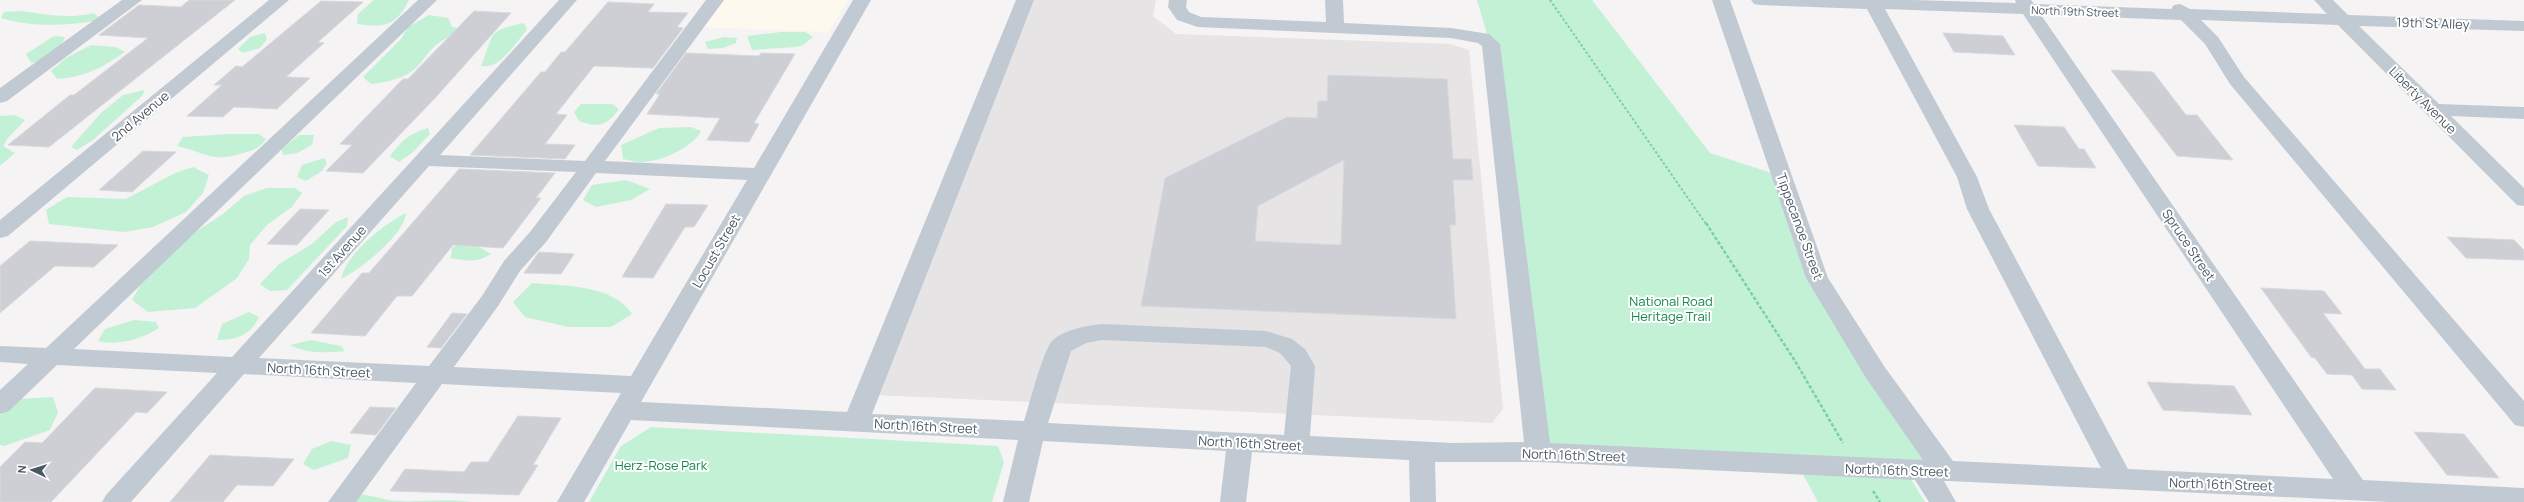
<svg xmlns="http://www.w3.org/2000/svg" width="2524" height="502" font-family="Manrope,sans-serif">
	<rect width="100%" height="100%" fill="#f5f3f3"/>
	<!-- commercial -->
	<path fill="#fdf9ef" d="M719,0H848L829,32L698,27Z"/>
	<!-- education -->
	<path fill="#e6e4e5" d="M1034,0H1156L1153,16L1176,34L1451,44L1469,50L1503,409L1492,423L876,395Z"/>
	<!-- green -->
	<path fill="#c3f1d5" d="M374,0H409C396,26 385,28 357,24L358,14Z
		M1477,0H1592L1710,153L1781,176L1817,278L1946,472L1905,470L1925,502H1818L1798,465L1538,452L1495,61Z
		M22,11C47,15 70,19 94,13L98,17L95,21C65,26 30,27 1,18L4,12Z
		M429,15L448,18L452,27L460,29C455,36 447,37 440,42C430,49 425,58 417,67C405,79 386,82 371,84L363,77L401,39L408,27Z
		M524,23L527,30C516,42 500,70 481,66C495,35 484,31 524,23Z
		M781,32H805L813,37L803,45L796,47L752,50L747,36Z
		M265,33L267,39L260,48L243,53L238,49L250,37Z
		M54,36L65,37C61,49 44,61 31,63L26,54Z
		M724,37L737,38L736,43L723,48L708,49L705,42Z
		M91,45L116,47L125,52C101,68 86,77 57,79L51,71L66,58Z
		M145,90L142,96L93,140L77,150L71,147L101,113L123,95Z
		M581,104H612L619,109C607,126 598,128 579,121L574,112Z
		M14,115L25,120L8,138L3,146L15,153L0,166V116Z
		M691,127L701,131C694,147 660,162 642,162C636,162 629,160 623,159L621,145L659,128Z
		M428,128L430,134L413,152L399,162L390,156C401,141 410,133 428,128Z
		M228,134H259L266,139C259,148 255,150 243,153C212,163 207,153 177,146L183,137Z
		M299,135H314L312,145L297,153L283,155L282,149Z
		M324,158L327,163L322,171L306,181L297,177L302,165Z
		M193,167L209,175L203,193L186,212L153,227L124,232L49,224L46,210L67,197L126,199L175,173Z
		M626,180L650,189L631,200L596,207L583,200L592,185Z
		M267,188H295L302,193L292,207L268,224L250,245L249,259L237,278L195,308L148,312L132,300L140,286L191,235L223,214L244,196Z
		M406,213C405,234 360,270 341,279C346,254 384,224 406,213Z
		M348,217L347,226L287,290L270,291L260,284L279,264L312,244L336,222Z
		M465,239L491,254C477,263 466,261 451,258L452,248Z
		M532,283C564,286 612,284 632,314L611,327H568L525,317L513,302Z
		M249,312L259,317C250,336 236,340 217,340L222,324Z
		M134,320L156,322L159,328C141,339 119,346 98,341L105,329Z
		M311,340L341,346L345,351C325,353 308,354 290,345Z
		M53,397L58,412L50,430L4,446L0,445V415L17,399Z
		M651,427L998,446L1004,462L992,502H589L621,446Z
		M331,441L351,445L348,458L314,470L303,464L312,449Z
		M355,494C370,494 385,501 400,501C424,502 447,498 471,502H351Z"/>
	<!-- building -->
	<path fill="#cdcfd5" stroke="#d7d9de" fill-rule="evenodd" d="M189,0H235L49,147L8,145L70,95H74L148,38L99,35L139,5L181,7Z
		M321,1L363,2L318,42L324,43L286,77L310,78L277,109L234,107L223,117L187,116L222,85H214L236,66L242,67Z
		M608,2L654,4L648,12L688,13L677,27L683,28L653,68L594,66L556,114L567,115L545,144L575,145L565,159L470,155L541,72H545L561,52H565Z
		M474,11L511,13L436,97L363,173L326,171L352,145L340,144L403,79H408Z
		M1943,33L2003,36L2015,55L1954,52Z
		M686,53L759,56L761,53L795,54L754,123L759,124L749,142L707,140L720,118L647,114L660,94H656Z
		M2111,70L2153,72L2186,115H2197L2233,160L2177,156Z
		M1328,75L1447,79L1453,159H1471L1473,180H1453L1456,225H1450L1456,319L1141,306L1165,178L1287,117L1317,118L1318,101H1327ZM1344,160L1341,245L1255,241L1258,206Z
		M2014,125L2064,127L2079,149H2084L2096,168L2038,166Z
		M143,151L176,152L132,192L99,190Z
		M459,169L555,173L536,198H541L503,248L453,245L412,296H397L365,336L311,333L362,273H369Z
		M666,204L708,205L694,227H685L653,278L622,277Z
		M300,209L329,210L297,245L267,244Z
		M2447,237L2514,240L2524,250V260L2466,258Z
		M30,241L118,245L94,267L55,266L0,313V266Z
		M539,252L574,254L561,274L524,273Z
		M2261,288L2324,291L2342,314L2323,313L2365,369H2380L2396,390L2362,389L2352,375L2327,374L2315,358L2311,357Z
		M452,313L467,314L441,348L427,347Z
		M2147,382L2234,386L2252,415L2163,410Z
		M95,388L167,392L147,413L136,412L51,502H0V467L25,442L42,443Z
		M370,407L396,408L376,435L350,433Z
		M518,416L561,418L533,465H538L519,495L390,491L405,469L464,472L471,462H488Z
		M2414,432L2464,434L2499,478L2447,475Z
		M210,455L294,459L273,486L237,485L223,502H170Z"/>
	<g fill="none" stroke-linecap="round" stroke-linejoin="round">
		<!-- path-far1 -->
		<path stroke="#7ad0a6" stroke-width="2" stroke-dasharray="2.5 2" stroke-linecap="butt" d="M1550,0L1706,224"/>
		<!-- path -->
		<path stroke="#7ad0a6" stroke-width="2.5" stroke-dasharray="3.5 2" stroke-linecap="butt" d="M1706,223L1795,361L1843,443
			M1873,491L1880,502"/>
		<!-- minor -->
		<path fill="#c1cad2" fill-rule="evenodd" d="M122,0H142L7,101L0,103V88Z
			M269,0H289L8,236L0,238V220Z
			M418,0H437L74,349L232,357L559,0H577L440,155L585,161L706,0H724L605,161L754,168L853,0H871L641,402L847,412L1016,0H1034L872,414L1024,421C1029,406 1043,349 1053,340C1065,329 1086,326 1102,324L1266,331L1292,339L1305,349L1315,366L1310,436L1453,443L1524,442L1482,46L1478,43L1451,38L1198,27L1177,20L1168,7L1169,0H1187L1186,7L1189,12L1201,17L1326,22L1325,0H1343L1344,23L1451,28L1489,34L1500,44L1550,443L1923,460L1866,378L1806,278L1712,0H1730L1828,278L1884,366L1953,461L2101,468L1967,209L1957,177L1867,9L1760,5L1754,4L1751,0H1913L2016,3L2015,0H2031L2034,4L2171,9L2174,5L2180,4L2190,9L2327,14L2314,0H2333L2348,15L2524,21V31L2359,26L2439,104L2524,107V119L2451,116L2524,188V206L2517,205L2338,25L2201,20L2218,37L2244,77L2524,401V427L2515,425L2230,84L2205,44L2181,20L2041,15L2363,480L2524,488V502H2389L1949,481H1944L1956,502H1929L1915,480L1538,462H1435L1436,502H1410L1409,460L1252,452L1246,502H1220L1226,451L1043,441L1029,502H1003L1018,440L631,420L584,502H557L621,393L442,384L356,502H328L416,383L244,374L131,502H102L106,495L217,373L57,365L9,411L0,414V390L28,364L0,362V346L46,348ZM1885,9L2023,14L2333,479L2128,469L1989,209L1977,177ZM429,166L576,172L530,232L504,261L482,296L429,366L259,358ZM596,173L747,180L631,376L454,367L498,306L520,271L546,242ZM1102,340L1266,347L1280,353L1291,366L1284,435L1048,423L1071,351L1086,343Z"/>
	</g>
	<g text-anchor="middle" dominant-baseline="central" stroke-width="4" stroke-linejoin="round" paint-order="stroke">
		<!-- far-street labels -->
		<g font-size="11" fill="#4a5661" stroke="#fff">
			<text transform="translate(2075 11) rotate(2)">North 19th Street</text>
		</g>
		<!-- street labels -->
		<g font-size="13" fill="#4a5661" stroke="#fff">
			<text transform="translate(2433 23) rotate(2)">19th St Alley</text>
			<text transform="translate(2423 100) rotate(45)">Liberty Avenue</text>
			<text transform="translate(140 116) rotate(-40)">2nd Avenue</text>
			<text transform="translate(1800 226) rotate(70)">Tippecanoe Street</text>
			<text transform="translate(2189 245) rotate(56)">Spruce Street</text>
			<text transform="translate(342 251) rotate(-48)">1st Avenue</text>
			<text transform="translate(716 251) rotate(-60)">Locust Street</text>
			<text transform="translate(319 370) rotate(3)">North 16th Street</text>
			<text transform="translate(926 426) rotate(3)">North 16th Street</text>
			<text transform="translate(1250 443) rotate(3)">North 16th Street</text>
			<text transform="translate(1574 455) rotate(2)">North 16th Street</text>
			<text transform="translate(1897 470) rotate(2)">North 16th Street</text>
			<text transform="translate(2221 484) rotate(2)">North 16th Street</text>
		</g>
		<!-- park labels -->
		<g font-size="13" fill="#17864f" stroke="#fff">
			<text x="1671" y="301">National Road<tspan x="1671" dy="15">Heritage Trail</tspan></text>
			<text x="661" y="465">Herz-Rose Park</text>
		</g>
	</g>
	<!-- north arrow -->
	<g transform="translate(32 470) rotate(274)" stroke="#ffffff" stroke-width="3" paint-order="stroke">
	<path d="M0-3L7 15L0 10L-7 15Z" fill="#4a5661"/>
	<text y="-6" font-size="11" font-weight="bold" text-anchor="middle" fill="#4a5661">N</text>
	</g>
</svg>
